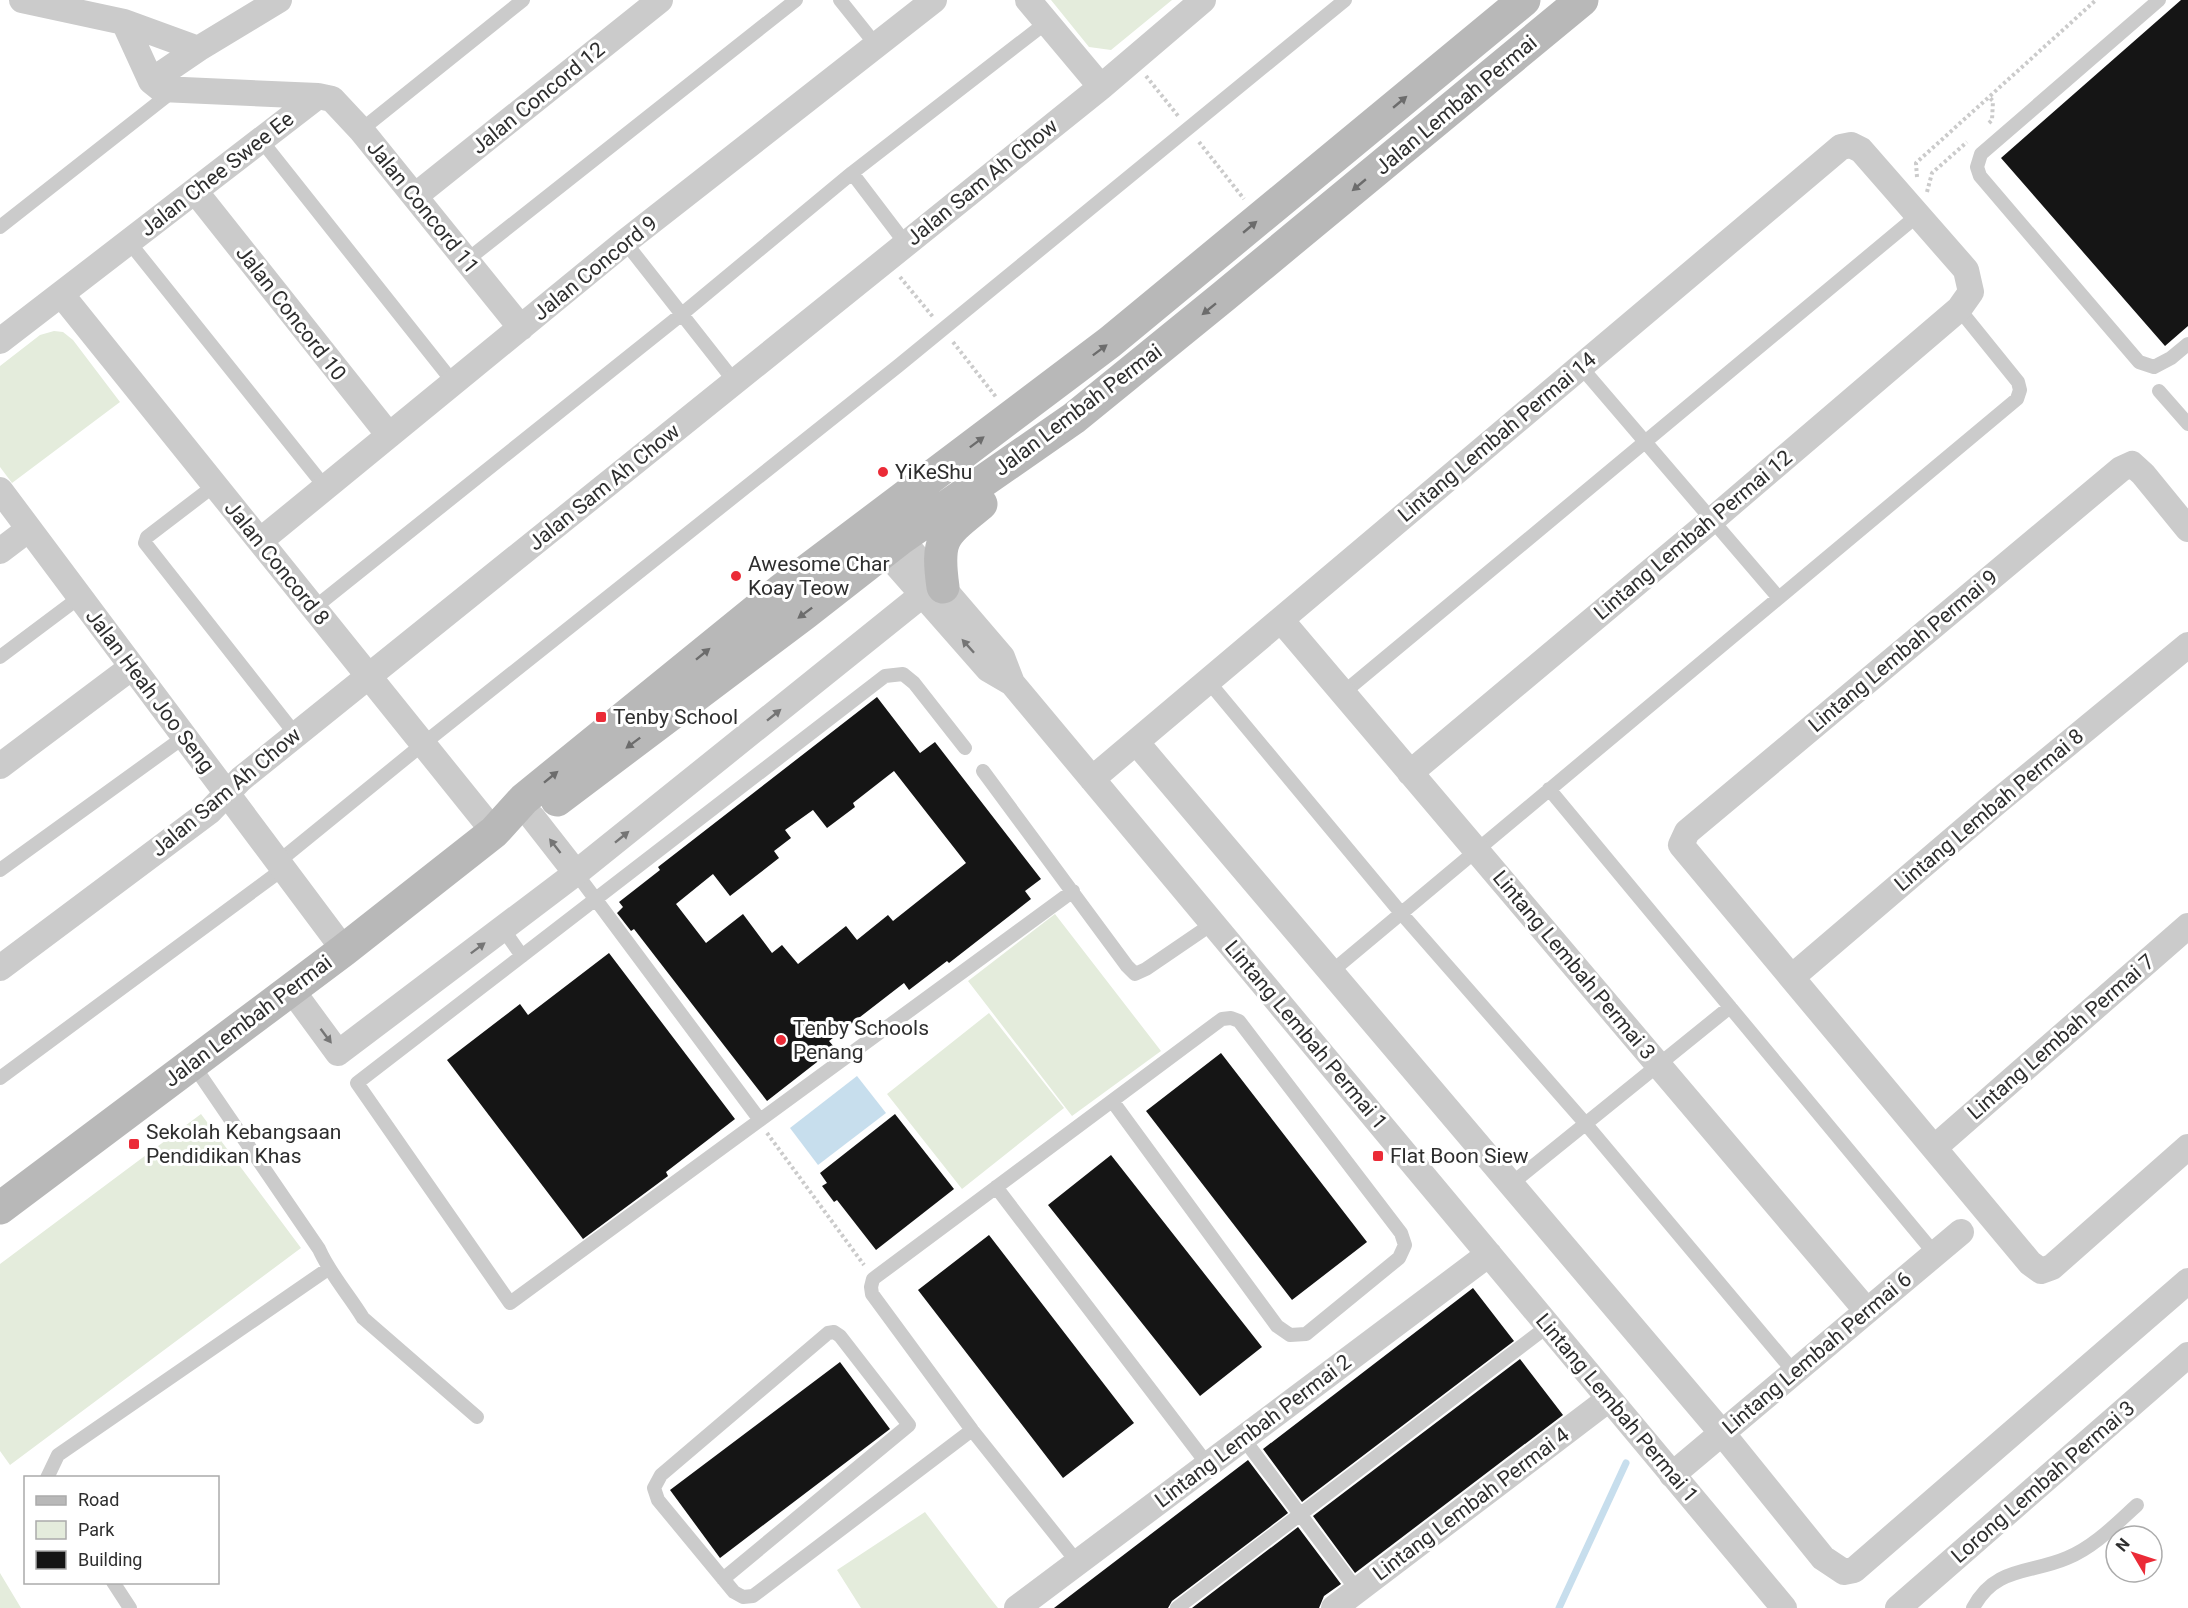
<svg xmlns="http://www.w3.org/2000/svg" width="2188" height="1608" font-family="Roboto,sans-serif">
	<rect width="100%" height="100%" fill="#fff"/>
	<!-- green -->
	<path fill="#e4ecdc" d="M1051,0H1172L1111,50L1089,47Z
		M54,331L63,332L73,340L120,402L12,483L0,467V366L40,335Z
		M1055,914L1161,1051L1072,1116L968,981Z
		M989,1013L1064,1108L962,1189L887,1094Z
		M201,1114L301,1248L10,1465L0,1451V1264Z
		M925,1512L990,1598L998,1608H861L837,1570Z
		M0,1573L21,1608H0Z"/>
	<!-- water -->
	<path fill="#c7deed" d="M857,1076L886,1113L818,1165L790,1128Z"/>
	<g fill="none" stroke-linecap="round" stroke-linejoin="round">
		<!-- stream -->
		<path stroke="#c7deed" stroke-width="7" d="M1559,1608L1626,1463"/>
	</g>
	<!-- building -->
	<path fill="#151515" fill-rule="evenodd" d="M2181,0H2188V326L2165,346L2001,158Z
		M877,697L920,753L935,742L1041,879L1025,891L1031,899L949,963L947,961L909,990L904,983L829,1041L835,1048L767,1101L634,929L631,931L617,913L623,907L619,902L660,870L658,867ZM894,771L966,863L893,921L888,915L857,940L846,926L798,964L782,945L772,953L743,914L706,943L676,904L713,874L730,896L779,858L774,851L791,838L785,830L813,810L827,828L855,807L853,803Z
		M609,953L735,1119L666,1172L668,1176L583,1239L447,1060L520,1004L528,1015Z
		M1221,1053L1367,1242L1292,1300L1146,1111Z
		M895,1114L954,1189L876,1250L837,1200L834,1202L822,1186L827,1183L820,1173Z
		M1111,1155L1262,1347L1200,1396L1048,1205Z
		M989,1235L1134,1423L1063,1478L918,1290Z
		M1473,1288L1514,1341L1302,1502L1263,1449Z
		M1520,1359L1563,1415L1355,1573L1313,1516Z
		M840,1362L890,1429L720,1558L670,1490Z
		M1248,1460L1288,1513L1172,1601L1168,1608H1054Z
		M1298,1527L1341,1584L1324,1596L1319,1608H1192Z"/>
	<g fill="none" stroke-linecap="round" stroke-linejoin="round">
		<!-- path -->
		<path stroke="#cbcbcb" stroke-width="4" stroke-dasharray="3 3" stroke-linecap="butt" d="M1146,76L1179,117
			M1989,123L1992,120L1993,101L1989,97
			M1199,142L1244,199
			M1917,177L1916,163L2096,0
			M1927,192L1932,173L1967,142
			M900,277L933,317
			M953,342L996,397
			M767,1133L864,1265"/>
		<!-- service -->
		<path stroke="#cbcbcb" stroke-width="14" d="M840,0L876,45
			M2159,0L1981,154L1977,167L1980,176L2139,362L2154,367L2171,358L2188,344
			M361,130L523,0
			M261,140L453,382
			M852,173L906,244
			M0,227L173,91
			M129,242L325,487
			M625,242L735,382
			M467,260L796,0
			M1581,367L1778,597
			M2159,391L2188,424
			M215,485L147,537L145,543L296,735
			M314,608L682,314L852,173L1047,22
			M0,657L80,597
			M1208,681L1401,913L1585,1123L1794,1372
			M1343,693L1918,215
			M965,748L914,683L903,674L885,676L357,1083L510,1303L1073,891
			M983,771L1127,966L1135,974L1146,969L1212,924
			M1549,789L1935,1254
			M278,862L423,744L898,366L1345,0
			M0,870L184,737
			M576,873L760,1120
			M503,929L522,956
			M1331,972L2017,399L2020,390L2018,382L1959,309
			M192,1063L319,1249C330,1274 349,1295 363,1318L477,1417
			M0,1078L283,869
			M1511,1184L1730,1007
			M996,1187L1208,1465
			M1243,1438L1357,1590
			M47,1478L58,1455L328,1269
			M1078,1563L972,1430L872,1294L871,1287L873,1279L1222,1019L1231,1018L1239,1021L1401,1233L1405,1245L1399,1258L1306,1334L1290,1335L1277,1326L1113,1102
			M723,1579L909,1425L840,1336L834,1332L828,1333L661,1475L654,1488L658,1500L734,1592L743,1597L753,1596L972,1430
			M113,1582L130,1608
			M1177,1608L1548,1326
			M1973,1608C1995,1566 2030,1574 2067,1558C2094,1547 2116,1524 2137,1505"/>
		<!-- minor -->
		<path stroke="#cbcbcb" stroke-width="26" d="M22,0L124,22L198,49
			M1028,0L1101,87
			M151,81L198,49L279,0
			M318,96L332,99L361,130L521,328
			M195,191L388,434
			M415,196L660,0
			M61,294L494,832
			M0,341L318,96L161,89L151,81L124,22
			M0,490L344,950
			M889,525L1002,657L1012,683L1784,1608
			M2188,529L2143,474L2132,464L2121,469L1687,832L1681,845L2030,1263L2041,1271L2052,1267L2188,1147
			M872,537L988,669L1012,683
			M260,541L625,242L934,0
			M0,551L29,529
			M1281,620L1867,1311
			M1136,742L1722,1433L1823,1558L1844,1572L1854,1570L2188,1281
			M0,766L132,667
			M1092,779L1841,147L1851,145L1861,150L1966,270L1971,292L1959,309L1712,520L1410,773
			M533,818L576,873
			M0,968L210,811L241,779L1101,87L1203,0
			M1792,977L1997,802L2188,645
			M291,989L338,1053L576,873L922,595
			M1934,1148L2188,926
			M1672,1475L1961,1232
			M1017,1608L1489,1254
			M1334,1608L1609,1399
			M1898,1608L2188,1355"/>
		<!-- secondary -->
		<path stroke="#b8b8b8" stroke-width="33" d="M943,587C936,537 943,535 981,504
			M557,800L804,614L900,539L1074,418L1224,296L1582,0
			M0,1208L344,950L494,832L524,799L780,591L1110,342L1524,0"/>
	</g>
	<!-- one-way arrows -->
	<defs><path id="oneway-solid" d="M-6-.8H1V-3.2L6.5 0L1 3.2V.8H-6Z" transform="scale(1.5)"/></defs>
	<g fill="#6c6c6c">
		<use href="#oneway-solid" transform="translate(1400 102) rotate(-40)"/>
		<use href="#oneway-solid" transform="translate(1359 185) rotate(140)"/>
		<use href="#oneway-solid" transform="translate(1250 227) rotate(-40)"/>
		<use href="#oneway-solid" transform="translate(1209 309) rotate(141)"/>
		<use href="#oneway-solid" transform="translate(1100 350) rotate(-37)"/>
		<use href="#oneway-solid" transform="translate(977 442) rotate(-37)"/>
		<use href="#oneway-solid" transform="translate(805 613) rotate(143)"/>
		<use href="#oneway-solid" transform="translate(703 654) rotate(-39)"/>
		<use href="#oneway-solid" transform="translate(633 743) rotate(143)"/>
		<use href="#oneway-solid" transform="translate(551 777) rotate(-39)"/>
	</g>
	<g fill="#757575">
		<use href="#oneway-solid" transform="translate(968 646) rotate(-132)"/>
		<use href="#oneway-solid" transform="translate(774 715) rotate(-39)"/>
		<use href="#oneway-solid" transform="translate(622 837) rotate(-39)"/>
		<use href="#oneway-solid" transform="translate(555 846) rotate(-128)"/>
		<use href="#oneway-solid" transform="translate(478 948) rotate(-37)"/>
		<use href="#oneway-solid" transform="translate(326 1036) rotate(53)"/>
	</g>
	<!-- markers -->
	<g fill="#eb2b37" stroke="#fff" stroke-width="2">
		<circle cx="883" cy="472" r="6"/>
		<circle cx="736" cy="576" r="6"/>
		<rect x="595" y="711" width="12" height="12" rx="3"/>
		<circle cx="781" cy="1040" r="6"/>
		<rect x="128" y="1138" width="12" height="12" rx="3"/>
		<rect x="1372" y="1150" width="12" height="12" rx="3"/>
	</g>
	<g text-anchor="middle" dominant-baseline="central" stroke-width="6" stroke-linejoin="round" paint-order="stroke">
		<!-- street labels -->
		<g font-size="21" fill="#2e2e2e" stroke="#fff">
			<text transform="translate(538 98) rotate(-39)">Jalan Concord 12</text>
			<text transform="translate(1456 105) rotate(-40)">Jalan Lembah Permai</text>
			<text transform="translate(217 174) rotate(-38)">Jalan Chee Swee Ee</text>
			<text transform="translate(982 182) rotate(-39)">Jalan Sam Ah Chow</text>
			<text transform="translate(423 207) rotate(51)">Jalan Concord 11</text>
			<text transform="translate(595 268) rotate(-39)">Jalan Concord 9</text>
			<text transform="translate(291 313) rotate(52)">Jalan Concord 10</text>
			<text transform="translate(1078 410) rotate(-37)">Jalan Lembah Permai</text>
			<text transform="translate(1497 437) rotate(-40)">Lintang Lembah Permai 14</text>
			<text transform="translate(604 487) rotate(-39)">Jalan Sam Ah Chow</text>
			<text transform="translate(1693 535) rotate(-40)">Lintang Lembah Permai 12</text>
			<text transform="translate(277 563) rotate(51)">Jalan Concord 8</text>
			<text transform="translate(1903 651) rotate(-40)">Lintang Lembah Permai 9</text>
			<text transform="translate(150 691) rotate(53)">Jalan Heah Joo Seng</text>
			<text transform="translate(226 792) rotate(-40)">Jalan Sam Ah Chow</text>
			<text transform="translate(1989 810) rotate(-40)">Lintang Lembah Permai 8</text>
			<text transform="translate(1574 965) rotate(50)">Lintang Lembah Permai 3</text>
			<text transform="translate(248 1021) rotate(-37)">Jalan Lembah Permai</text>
			<text transform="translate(1306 1035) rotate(50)">Lintang Lembah Permai 1</text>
			<text transform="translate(2061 1037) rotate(-41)">Lintang Lembah Permai 7</text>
			<text transform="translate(1817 1353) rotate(-40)">Lintang Lembah Permai 6</text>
			<text transform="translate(1617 1408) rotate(50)">Lintang Lembah Permai 1</text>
			<text transform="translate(1253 1431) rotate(-37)">Lintang Lembah Permai 2</text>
			<text transform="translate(2043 1482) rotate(-41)">Lorong Lembah Permai 3</text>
			<text transform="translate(1471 1504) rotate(-37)">Lintang Lembah Permai 4</text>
		</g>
		<!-- poi labels -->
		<g font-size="21" fill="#2e2e2e" stroke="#fff" text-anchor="start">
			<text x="895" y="472">YiKeShu</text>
			<text x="748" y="564">Awesome Char<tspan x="748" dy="24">Koay Teow</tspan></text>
			<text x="613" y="717">Tenby School</text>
			<text x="793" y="1028">Tenby Schools<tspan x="793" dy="24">Penang</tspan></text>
			<text x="146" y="1132">Sekolah Kebangsaan<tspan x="146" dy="24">Pendidikan Khas</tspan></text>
			<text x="1390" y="1156">Flat Boon Siew</text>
		</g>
	</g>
	<!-- legend -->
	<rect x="24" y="1476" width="195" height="108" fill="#ffffff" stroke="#ababab" stroke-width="1.5"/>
	<rect x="36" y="1496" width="30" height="9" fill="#b8b8b8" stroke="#ababab" stroke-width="1.5"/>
	<text x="78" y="1506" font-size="18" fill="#2e2e2e">Road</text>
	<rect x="36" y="1521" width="30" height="18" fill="#e4ecdc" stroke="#ababab" stroke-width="1.5"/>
	<text x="78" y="1536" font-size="18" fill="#2e2e2e">Park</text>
	<rect x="36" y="1551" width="30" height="18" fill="#151515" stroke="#ababab" stroke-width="1.5"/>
	<text x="78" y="1566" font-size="18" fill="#2e2e2e">Building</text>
	<!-- north arrow -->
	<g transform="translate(2134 1554) rotate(309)"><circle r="28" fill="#ffffff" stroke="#ababab" stroke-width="1.5"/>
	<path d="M0-4.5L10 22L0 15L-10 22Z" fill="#eb2b37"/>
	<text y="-9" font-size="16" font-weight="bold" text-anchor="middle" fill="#2e2e2e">N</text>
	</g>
</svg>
